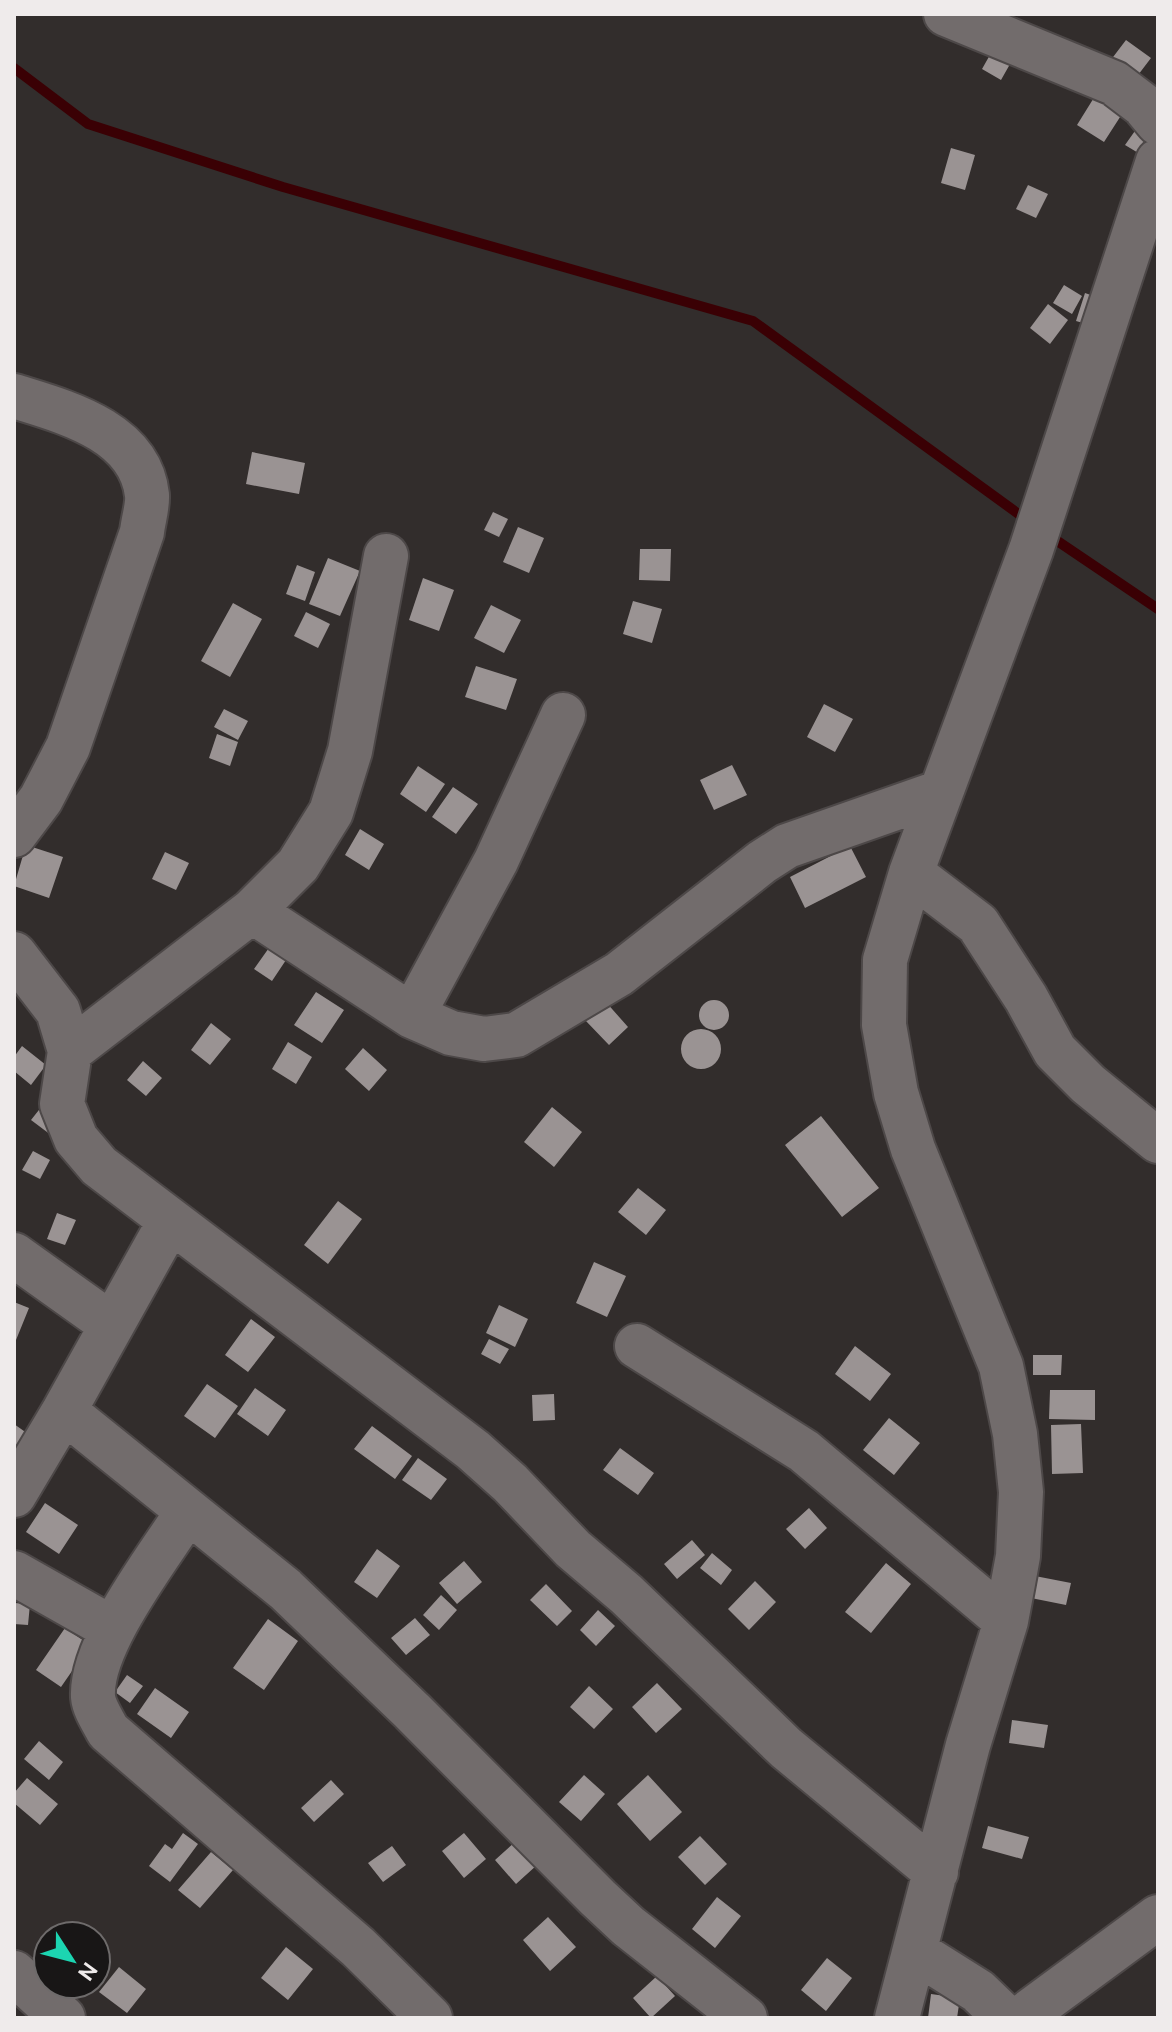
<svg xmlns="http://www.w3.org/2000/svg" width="1172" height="2032" font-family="Ubuntu,sans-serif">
	<rect width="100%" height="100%" fill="#322d2c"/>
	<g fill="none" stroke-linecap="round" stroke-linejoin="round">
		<!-- stream -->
		<path stroke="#3a0004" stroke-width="10" d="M14,68L88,124L283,187L753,321L1031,523
			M1047,534L1158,609"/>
	</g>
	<!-- building -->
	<path fill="#9a9393" d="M1126,40L1151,58L1132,83L1107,65Z
		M995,46L1014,57L1001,80L982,69Z
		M1095,96L1122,114L1104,142L1077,125Z
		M1137,128L1151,137L1140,154L1125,145Z
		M951,148L975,155L965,190L941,183Z
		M1028,185L1048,194L1036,218L1016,209Z
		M1064,285L1082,296L1072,314L1053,303Z
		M1085,293L1108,301L1100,328L1076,321Z
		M1048,304L1068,320L1050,344L1030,328Z
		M252,452L305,463L299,494L246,484Z
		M493,512L508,519L499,537L484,530Z
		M518,527L544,538L529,573L503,562Z
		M640,549H671L670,581L639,580Z
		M328,558L360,571L340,616L309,604Z
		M297,565L315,572L305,601L286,594Z
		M423,578L454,590L439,631L409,620Z
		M633,601L662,609L652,643L623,634Z
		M233,603L262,619L230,677L201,661Z
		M491,605L521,620L504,653L474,638Z
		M306,612L330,624L318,648L294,636Z
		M476,666L517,679L506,710L465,697Z
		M824,704L853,719L835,752L807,737Z
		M224,709L248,721L238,740L214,727Z
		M217,734L238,742L230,766L209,758Z
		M732,765L747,795L714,810L700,780Z
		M418,766L445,784L426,812L400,794Z
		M453,787L478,804L456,834L432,817Z
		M360,829L384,844L369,870L345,855Z
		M26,845L63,857L49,898L14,886Z
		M850,846L866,877L805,908L790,877Z
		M165,852L189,863L176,890L152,879Z
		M271,945L288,957L272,981L254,969Z
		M316,992L344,1010L322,1043L294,1025Z
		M699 1015a15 15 0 1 1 30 0a15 15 0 1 1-30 0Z
		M605,1001L628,1027L609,1045L585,1020Z
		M211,1023L231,1039L210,1065L191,1050Z
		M681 1049a20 20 0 1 1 40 0a20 20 0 1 1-40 0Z
		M288,1042L312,1057L296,1084L272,1069Z
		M22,1046L46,1065L31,1085L14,1071V1057Z
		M363,1048L387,1070L369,1091L345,1069Z
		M143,1061L162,1078L146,1096L127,1080Z
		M46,1101L51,1135L31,1120Z
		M552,1107L582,1132L554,1167L524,1142Z
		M821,1116L879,1188L842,1217L785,1145Z
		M33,1151L50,1160L40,1179L22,1170Z
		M638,1188L666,1210L646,1235L618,1212Z
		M338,1201L362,1219L328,1264L304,1245Z
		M57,1213L76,1220L65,1245L47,1239Z
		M594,1262L626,1276L607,1317L576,1303Z
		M14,1302L29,1308L14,1345Z
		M499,1305L528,1319L515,1347L486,1333Z
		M251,1319L275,1337L248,1372L225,1355Z
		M489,1339L509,1349L500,1364L481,1354Z
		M855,1346L891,1374L870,1401L835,1374Z
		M1033,1355H1062L1061,1375H1033Z
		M207,1384L238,1406L215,1438L184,1416Z
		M255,1388L286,1410L268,1436L237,1414Z
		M1050,1390H1095V1420L1049,1419Z
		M554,1394L555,1420L533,1421L532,1395Z
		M889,1418L920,1443L894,1475L863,1450Z
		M14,1424L31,1436L14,1455Z
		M1081,1424L1083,1473L1052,1474L1051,1425Z
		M372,1426L412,1456L395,1479L354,1449Z
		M620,1448L654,1473L638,1495L603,1470Z
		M418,1458L447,1479L431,1500L402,1480Z
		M45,1503L78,1525L59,1554L26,1532Z
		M809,1508L827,1528L805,1549L786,1529Z
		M692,1540L705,1555L677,1579L664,1564Z
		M377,1549L400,1566L377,1598L354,1582Z
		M712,1553L732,1570L721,1585L700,1568Z
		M464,1561L482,1582L457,1604L439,1583Z
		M886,1563L911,1584L871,1633L845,1612Z
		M1035,1576L1071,1583L1066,1605L1031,1598Z
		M755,1581L776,1602L749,1630L728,1609Z
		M546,1584L572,1611L557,1626L530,1600Z
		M441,1595L457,1610L439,1630L423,1615Z
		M14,1603L30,1604L28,1625L14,1624Z
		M598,1610L615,1626L596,1646L580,1630Z
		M415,1618L430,1635L406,1655L391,1638Z
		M268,1619L298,1641L264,1690L233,1668Z
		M65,1628L90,1645L61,1687L36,1670Z
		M127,1675L143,1686L130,1703L115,1692Z
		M657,1683L682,1709L656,1733L632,1707Z
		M589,1686L613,1709L594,1729L570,1707Z
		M155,1688L189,1712L171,1738L137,1714Z
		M1012,1720L1048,1725L1044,1748L1009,1743Z
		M39,1741L63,1762L49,1780L24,1759Z
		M584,1775L605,1794L581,1821L559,1802Z
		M648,1775L682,1812L650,1841L617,1804Z
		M27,1778L58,1804L40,1825L14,1803V1793Z
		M331,1780L344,1794L314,1822L301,1808Z
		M988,1826L1029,1837L1022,1859L982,1848Z
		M183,1833L198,1844L170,1882L149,1866L165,1844L172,1849Z
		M464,1833L486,1859L464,1878L442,1851Z
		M700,1836L727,1864L705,1885L678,1857Z
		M516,1841L537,1865L516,1884L495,1860Z
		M392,1846L406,1865L383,1882L368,1863Z
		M211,1852L233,1870L200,1908L178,1890Z
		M717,1897L741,1916L715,1948L692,1929Z
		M548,1917L576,1947L550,1971L523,1940Z
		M286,1947L313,1969L288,2000L261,1978Z
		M827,1958L852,1978L826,2011L801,1990Z
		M119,1967L146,1989L127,2013L99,1992Z
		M657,1976L675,1996L651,2018L633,1998Z
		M931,1994L960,1998L957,2018H928Z"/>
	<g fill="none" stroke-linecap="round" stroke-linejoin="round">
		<!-- minor casing -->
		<g stroke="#4d4848" stroke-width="48">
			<path id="minor" d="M946,14L1114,83L1143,105L1158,123
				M14,396C65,412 140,431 147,495C148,506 143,521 142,532L68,747L41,799L14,835
				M911,873L978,924L1026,998L1055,1051L1088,1084L1158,1141
				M252,911L412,1016L451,1033L484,1039L516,1035L619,974L762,862L787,846L941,792
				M14,954L58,1011L70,1051L62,1104L76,1139L99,1166L473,1450L510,1483L573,1549L626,1594L786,1748L936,1872
				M412,1016L496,861L563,715
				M70,1051L252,911L298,865L331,812L350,751L386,556
				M14,1255L112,1325
				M637,1346L804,1451L1006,1621
				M64,1411L285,1589L412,1711L598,1898L628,1926L745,2018
				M14,1495L64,1411L170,1221
				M188,1511C159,1557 90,1644 93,1697C94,1708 103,1721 108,1731L358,1947L430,2018
				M14,1573L113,1629
				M916,1952L978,1991L1006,2018
				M14,1973L63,2018
				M897,2018L968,1745L1006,1621L1018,1556L1021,1492L1015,1434L1001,1366L913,1149L896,1093L884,1025L885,960L911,873L1031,550L1158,161
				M1021,2018L1158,1917"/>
		</g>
		<!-- minor -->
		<use href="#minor" stroke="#726c6c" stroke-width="44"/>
	</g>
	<!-- border -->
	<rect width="1172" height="2032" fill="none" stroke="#efebeb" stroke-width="32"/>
	<!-- north arrow -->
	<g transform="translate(72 1960) rotate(126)"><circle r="38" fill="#181616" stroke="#6e6b6b" stroke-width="2"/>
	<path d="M0-6L14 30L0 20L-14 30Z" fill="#1cd5b1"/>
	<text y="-12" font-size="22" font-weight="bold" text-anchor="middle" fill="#efebeb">N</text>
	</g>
</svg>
